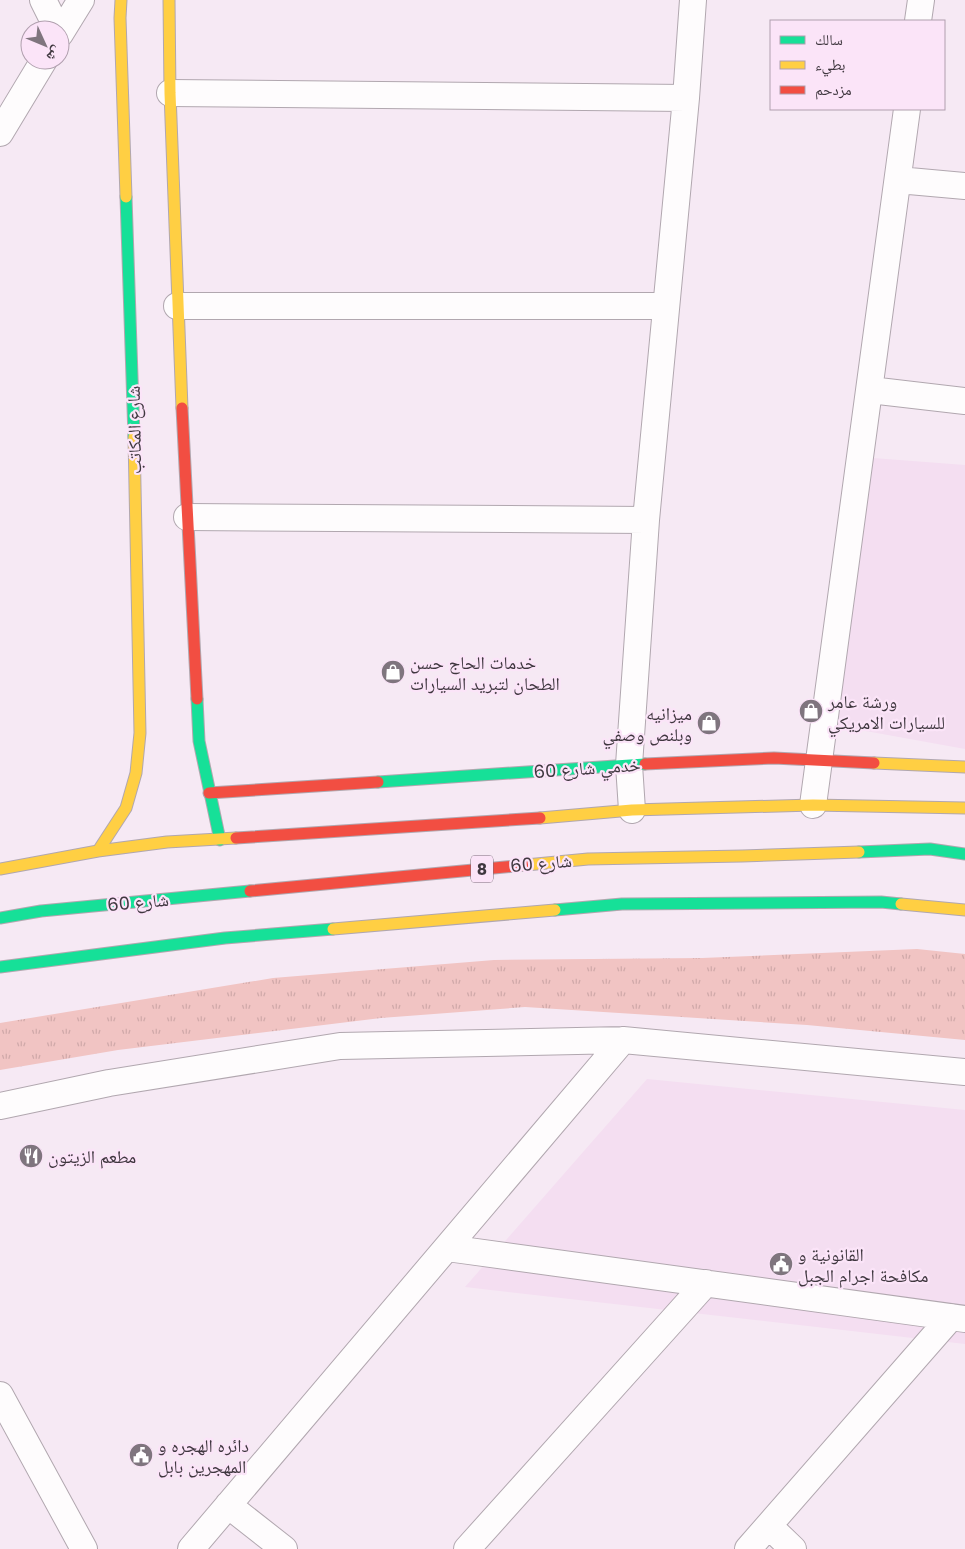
<svg xmlns="http://www.w3.org/2000/svg" width="965" height="1549" font-family="Poppins,'Noto Naskh Arabic',sans-serif">
	<defs>
		<pattern id="park-tufts" width="24" height="20" patternUnits="userSpaceOnUse" patternTransform="scale(1.25)"><rect width="24" height="20" fill="#f1c4c3"/><path d="M3 7l-1-3M5 7V3M7 7l1-3M15 17l-1-3M17 17v-4M19 17l1-3" fill="none" stroke="#d0a9a9"/></pattern>
	</defs>
	<rect width="100%" height="100%" fill="#f6e9f4"/>
	<!-- built -->
	<path fill="#f4def1" d="M860,457L965,465V749L827,724Z
		M647,1079L965,1110V1344L465,1287Z"/>
	<!-- park -->
	<path fill="url(#park-tufts)" d="M917,949L965,954V1040L807,1025L525,1007L381,1018L118,1050L0,1070V1023L273,978L494,960L702,958Z"/>
	<g fill="none" stroke-linecap="round" stroke-linejoin="round">
		<!-- street casing -->
		<g stroke="#b1a7af" stroke-width="28">
			<path id="street" d="M43,0L58,30
				M918,21L921,0
				M60,34L81,0
				M170,93L686,98
				M0,133L44,60
				M898,180L965,186
				M177,306H666
				M870,390L965,401
				M187,517L646,520
				M813,805L907,109
				M632,810L629,765L646,520L686,98L693,0
				M0,1106L109,1083L340,1046L623,1040L965,1072
				M447,1248L965,1319
				M0,1395L84,1549
				M228,1505L284,1549
				M769,1526L793,1549
				M191,1549L623,1040
				M467,1549L706,1283
				M748,1549L951,1317"/>
		</g>
		<!-- fast casing -->
		<g stroke="#b1a7af" stroke-width="13">
			<path id="fast" d="M126,197L134,437
				M197,699L199,741L220,840
				M378,782L645,764
				M859,852L930,849L965,854
				M555,910L622,904L881,902L901,904
				M0,918L41,911L250,891
				M0,967L225,938L333,929"/>
		</g>
		<!-- slow casing -->
		<g stroke="#b1a7af" stroke-width="13">
			<path id="slow" d="M121,0L120,18L126,197
				M169,0L170,93L182,408
				M874,763L965,767
				M540,818L632,810L813,805L965,808
				M98,851L126,808L136,773L140,733L134,437
				M526,865L588,859L742,856L859,852
				M0,869L98,851L167,842L236,838
				M901,904L965,910
				M333,929L555,910"/>
		</g>
		<!-- jam casing -->
		<g stroke="#b1a7af" stroke-width="13">
			<path id="jam" d="M182,408L197,699
				M645,764L774,758L874,763
				M209,793L378,782
				M236,838L540,818
				M250,891L526,865"/>
		</g>
		<!-- street -->
		<use href="#street" stroke="#fefcfd" stroke-width="26"/>
		<!-- fast -->
		<use href="#fast" stroke="#16e098" stroke-width="11"/>
		<!-- slow -->
		<use href="#slow" stroke="#ffcf43" stroke-width="11"/>
		<!-- jam -->
		<use href="#jam" stroke="#f24e42" stroke-width="11"/>
	</g>
	<!-- icons -->
	<defs>
		<g id="shop-disc" transform="scale(1.25)"><circle r="9.5" fill="#7f757e" stroke="#fbe4f8"/><path d="M-5-2.5h2.3a2.7 3.5 0 0 1 5.4 0H5L5.5 6h-11ZM-1.5-2.5h3a1.5 2.3 0 0 0-3 0Z" fill="#fff"/></g>
		<g id="restaurant-disc" transform="scale(1.25)"><circle r="9.5" fill="#7f757e" stroke="#fbe4f8"/><path d="M-5-6h1v4h1v-4h1v4h1v-4h1v5L-1.5 .5V6h-2V.5L-5-1ZM5-6V6H3V1.5H1.5Q1.5-4 5-6Z" fill="#fff"/></g>
		<g id="civic-disc" transform="scale(1.25)"><circle r="9.5" fill="#7f757e" stroke="#fbe4f8"/><path d="M-.6-6.5H3V-4.5H.6V-3L4-1V1h2V6H-6V1h2V-1L-.6-3ZM-1.2 2.5V6h2.4V2.5Z" fill="#fff"/></g>
	</defs>
	<g fill-rule="evenodd">
		<use href="#shop-disc" x="393" y="672"/>
		<use href="#shop-disc" x="811" y="711"/>
		<use href="#shop-disc" x="709" y="723"/>
		<use href="#restaurant-disc" x="31" y="1156"/>
		<use href="#civic-disc" x="781" y="1264"/>
		<use href="#civic-disc" x="141" y="1455"/>
	</g>
	<g text-anchor="middle" dominant-baseline="central" stroke-width="4.5" stroke-linejoin="round" paint-order="stroke">
		<!-- shield labels -->
		<rect fill="#fbe4f8" stroke="#776b76" stroke-width="1" x="471" y="855.5" width="22" height="27" rx="4"/>
		<g font-size="16" font-weight="bold" fill="#3f373f">
			<text x="482" y="869">8</text>
		</g>
		<!-- street labels -->
		<g font-size="18" fill="#3f373f" stroke="#fbe4f8">
			<text transform="translate(134 430) rotate(-91)">شارع المکاتب</text>
			<text transform="translate(587 768) rotate(-4)">خدمي شارع 60</text>
			<text transform="translate(541 863) rotate(-5)">شارع 60</text>
			<text transform="translate(138 902) rotate(-5)">شارع 60</text>
		</g>
		<!-- poi labels -->
		<g font-size="18" fill="#3f373f" stroke="#fbe4f8" text-anchor="start">
			<text x="410" y="662">خدمات الحاج حسن<tspan x="410" dy="21">الطحان لتبريد السيارات</tspan></text>
			<text x="828" y="701">ورشة عامر<tspan x="828" dy="21">للسيارات الامريكي</tspan></text>
			<text x="692" y="713" text-anchor="end">ميزانيه<tspan x="692" dy="21">وبلنص وصفي</tspan></text>
			<text x="48" y="1156">مطعم الزيتون</text>
			<text x="798" y="1254">القانونية و<tspan x="798" dy="21">مكافحة اجرام الجبل</tspan></text>
			<text x="158" y="1445">دائره الهجره و<tspan x="158" dy="21">المهجرين بابل</tspan></text>
		</g>
	</g>
	<!-- legend -->
	<rect x="770" y="20" width="175" height="90" fill="#fbe4f8" stroke="#b09fae"/>
	<rect x="780" y="36" width="25" height="8" fill="#16e098" stroke="#b09fae"/>
	<text x="815" y="45" font-size="15" fill="#3f373f">سالك</text>
	<rect x="780" y="61" width="25" height="8" fill="#ffcf43" stroke="#b09fae"/>
	<text x="815" y="70" font-size="15" fill="#3f373f">بطيء</text>
	<rect x="780" y="86" width="25" height="8" fill="#f24e42" stroke="#b09fae"/>
	<text x="815" y="95" font-size="15" fill="#3f373f">مزدحم</text>
	<!-- north arrow -->
	<g transform="translate(45 45) rotate(134)"><circle r="24" fill="#fbe4f8" stroke="#b09fae"/>
	<path d="M0-4L9 19L0 12L-9 19Z" fill="#7f757e"/>
	<text y="-8" font-size="14" font-weight="bold" text-anchor="middle" fill="#3f373f">ش</text>
	</g>
</svg>
